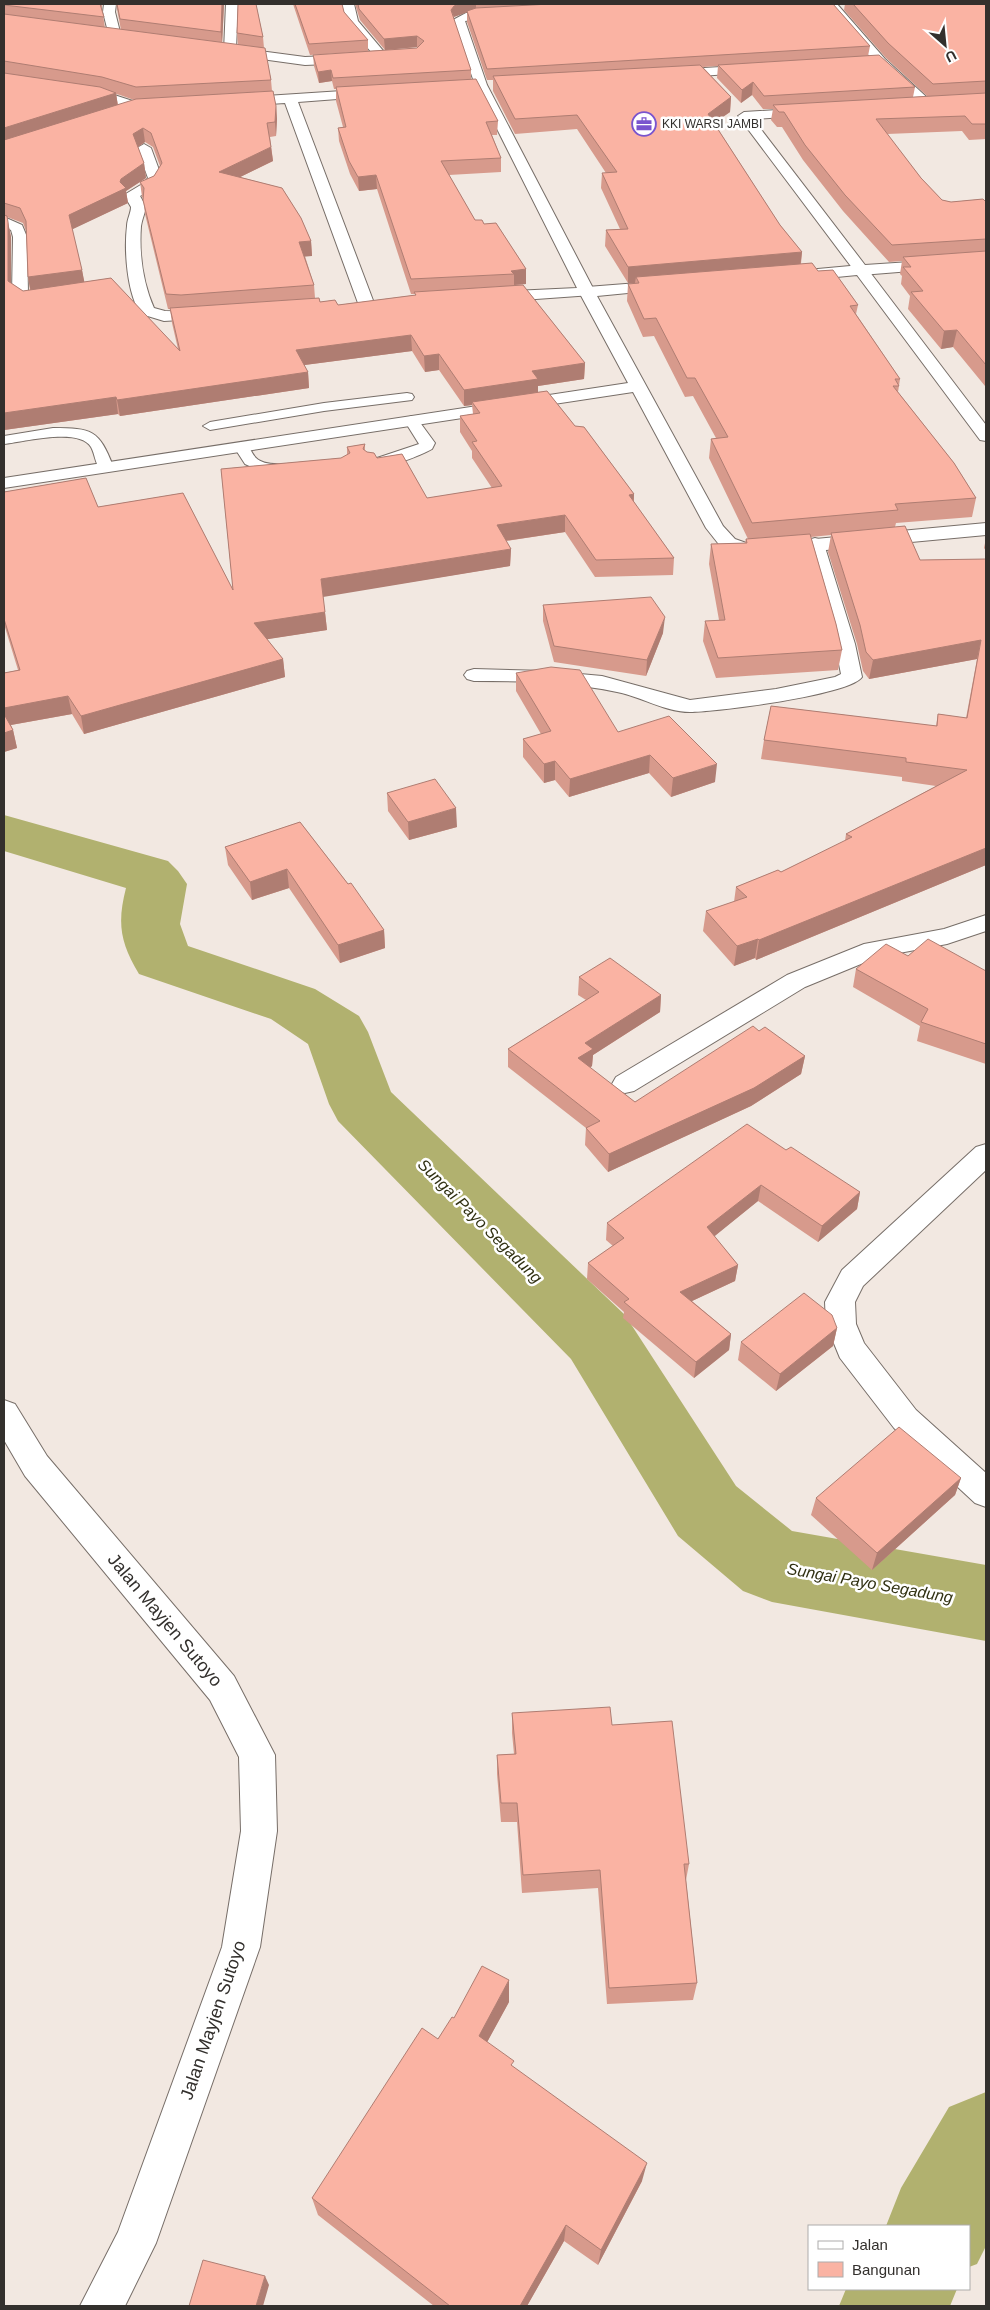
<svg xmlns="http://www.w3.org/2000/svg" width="990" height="2310" font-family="Arial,sans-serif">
	<rect width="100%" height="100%" fill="#f2e8e1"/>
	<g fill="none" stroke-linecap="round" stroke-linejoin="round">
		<!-- river -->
		<path fill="#b1b16f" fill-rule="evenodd" d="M4,815L168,861L178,871L187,884L180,924L188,946L315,989L359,1016L368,1032L391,1092L625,1315L736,1486L792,1531L986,1565V1641L772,1602L743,1591L678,1536L571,1359L338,1121L329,1104L308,1044L271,1019L139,974C120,942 117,923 126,888L4,851Z
			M986,2092V2246L977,2264L969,2267V2226H886L901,2188L949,2107Z
			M846,2289H957L950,2306H839Z"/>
		<!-- service casing -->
		<g stroke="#776e68" stroke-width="2">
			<path id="service" d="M407,393L412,394L414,397L412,400L324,411L210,430L203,426L210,422L324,403Z
				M411,416L416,417L435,443L432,449C420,456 381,471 368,467L365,464L368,461L419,444L404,420Z
				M53,428C92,428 99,430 113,466L110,469H100C95,463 95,454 91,447C79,427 23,442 4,444V436Z
				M242,442L247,444C250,448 252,454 256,458C265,467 286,463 298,466L301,469L298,472L293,474L258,470L245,464L234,447L237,444Z"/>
		</g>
		<!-- minor casing -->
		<g stroke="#776e68" stroke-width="2">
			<path id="minor" d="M104,4H116L115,12L121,36L119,39L115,40L109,36L103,12Z
				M226,4H238L236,48L305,57L351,55L357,59L351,63L305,65L226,54L224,51Z
				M342,4H354L358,21L385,53L387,56L385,59H377L346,22Z
				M825,4H837L885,59L933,103L934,106L933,109H923L877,65Z
				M504,10L508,11L510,13L508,15L465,21L487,85L595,292L592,295L493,302L488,300L485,297L488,294L493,292L577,288L475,85L453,20L466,13Z
				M755,65L759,66L761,69L759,72L670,78L664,74L670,70Z
				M80,88L108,93L142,104L143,107L137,111L102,99L76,95L74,92L76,89Z
				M373,89L377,90L379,93L377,96L298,102L374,303L372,306H360L358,303L285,103L236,106L230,102L236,98Z
				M810,108L816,112L815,115L753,119L865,265L986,257V265L861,275L856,273L738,116L744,112Z
				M144,144L151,148L162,178L154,189L140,196L146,207C145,213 142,219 141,226C139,253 143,283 154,308L165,311L214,312L216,315L214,318L164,321L141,314C127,294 124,250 127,226C127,219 131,213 131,207L124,195L144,183L148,178L137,148Z
				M4,217L22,225L27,237L28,294H54L57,297L54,300C40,304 22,309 12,295L13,237L11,230L4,227Z
				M815,538L822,540L824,544L855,644L862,677C850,695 716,712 690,712C665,712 642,697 617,692C570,682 522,681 474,681L467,679L464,675L467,671L474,669L547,671L602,676L690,700L776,689L835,677L841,674L835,644L806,544L808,540Z
				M986,915V931L947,944L878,957L805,987L634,1091L625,1093L616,1091L612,1084L616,1077L787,975L864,944L944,929Z
				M986,1144V1170L863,1286L855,1302L856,1324L864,1343L916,1410L986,1473V1507L975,1503L894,1428L840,1358L826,1324L825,1302L842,1270L976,1147Z"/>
		</g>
		<!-- tertiary casing -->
		<g stroke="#776e68" stroke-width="2">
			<path id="tertiary" d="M861,265L866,267L986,425V441L980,440L857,275L796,281L791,279L788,276L791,273L796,271Z
				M664,281L669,283L672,286L669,289L597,296L723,526L735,539L752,545L986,523V535L750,557L721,547L706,528L633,392L4,488V478L628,383L579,292L582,289L587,287Z
				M4,1400L15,1404L47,1456L234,1676L275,1755L277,1831L260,1947L156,2243L125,2306H80L118,2232L222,1947L241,1831L239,1757L210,1700L25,1476L4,1440Z"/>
		</g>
		<!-- service -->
		<use href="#service" fill="#fff" fill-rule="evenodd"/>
		<!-- minor -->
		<use href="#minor" fill="#fff" fill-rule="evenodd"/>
		<!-- tertiary -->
		<use href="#tertiary" fill="#fff" fill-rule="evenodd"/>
	</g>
	<!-- wall -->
	<path fill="#d79a8c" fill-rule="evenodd" d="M4,4H102V9L105,28L121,30L116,4H225H224L222,43L238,45L237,33L238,4H256L263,37L264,48H265L271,80L272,91H273L276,106L277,119L276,136L270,137L273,161L240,177L282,188L301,218L311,241L312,256H305L314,285L315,298H319L320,302L335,300L338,305L415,295V294H411L377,189L359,191L350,174L339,141L338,128L343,127L336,101V89H334L332,81L319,83L314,66L313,55L361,52L310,55L293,4H342L344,12L368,40V51L417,48V47L385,50L360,20L355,4H833L870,46L868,56L879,55L915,87L913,97L927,96L886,58L844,10L845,4H986V139L969,140L962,131L887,134L921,178L942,200L951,202L983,199L986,202V385L985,386L953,347L941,349L908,309L910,296L901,284L902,276L900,274L902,261L889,262L843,211L803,160L782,127H777L771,120L773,109H763L752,95L741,103L717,78L718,66L703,67L731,97L730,112L714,123L780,225L802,252L801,264L812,263L818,271L833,270L858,305L856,314L900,379L898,392L954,463L976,498L972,517L896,523L895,527L905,526L920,560L986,559V865L756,960L755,958L734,966L703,931L706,911L734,902L736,887L778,870L781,872L845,841L846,834L936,786L902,781V777L761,759L764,740L771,706L936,726L938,714L966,718L977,659L869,679L863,671L857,644L828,552L831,535L811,537L836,624L842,650L838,670L716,678L703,641L705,621L719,620L709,564L711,544L745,543L746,539H748L709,458L711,439L716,438L693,396L685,397L654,336L643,337L627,301L628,284L635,283H628L605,246L606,230L620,229L601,188L602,173H606L577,129L515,134L493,91V80H487L467,22V12L453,17L471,70V79H476L498,121L497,135H492L501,158V172L449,175L475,220H482L484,224L496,223L526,269V284L514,285V286L523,285L585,363L584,379L538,386V392L547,391L575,426L584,427L634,494V502L674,558L673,575L595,577L565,532L506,541L511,549L510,566L323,596L327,630L267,639L283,659L285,677L84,734L72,714L11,725L13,730L17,748L4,752V673L18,670L4,624V492L86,478L98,507L183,493L233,590L221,469L341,458L347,455V447L365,444V451L367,452L374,453L377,458L402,454L427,498L492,488L472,458V451L460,432V416L473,414L472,405L464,406L439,370L425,372L412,351L304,365L308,372L309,388L120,416L118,414L4,430ZM116,94L120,95L134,100L118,105ZM145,142L153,147L160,166L154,176L140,182L142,197L143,198L145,214L168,309H170L172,323L178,349L111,278L84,282L82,270L72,229L128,203L126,191L146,178L144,163L138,147ZM7,217L23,223L26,231L28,277L30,290L23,291L11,283V237Z
		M986,538V551L984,548Z
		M543,605L663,633L646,676L554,662L543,621Z
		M516,673L618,732L715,782L671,797L649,773L569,797L555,780L544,783L523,757V739L541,734L516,691Z
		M387,793L457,827L409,840L388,811Z
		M300,822L384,930L385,948L340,963L289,888L252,900L228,865L225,847Z
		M908,956L986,971V1064L917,1041L920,1026L853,987L856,969Z
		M579,977L661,995L660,1012L593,1055L592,1066L590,1068L635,1102L759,1031L805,1056L801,1074L751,1106L608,1172L585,1145L586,1128L508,1067V1049L586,1000L578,995Z
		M786,1150L860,1192L857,1209L818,1242L758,1201L714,1236L738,1265L735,1281L692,1301L731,1334L729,1350L694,1378L623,1318L624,1312L587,1279L588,1263L613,1246L606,1240L607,1223Z
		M837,1328L833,1346L776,1391L738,1360L741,1342Z
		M961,1478L955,1495L872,1570L811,1515L816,1498Z
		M512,1713L612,1725L689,1864L686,1880L697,1983L693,2000L607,2004L598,1888L522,1893L517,1822H501L497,1774V1755L514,1754L512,1733Z
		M509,2002L487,2042L513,2067L642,2181L598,2265L564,2241L527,2306H434L318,2215L312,2198L454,2018Z"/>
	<!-- shaded-wall -->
	<path fill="#af7d72" d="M222,4H225H224L222,45L221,32Z
		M460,4H476V9L454,17L451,10L454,6Z
		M417,36V47L385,50L384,39Z
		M331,70L332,81L319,83L318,72Z
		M753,82L752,95L741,103L742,90Z
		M116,93L118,107L4,143V128Z
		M731,97L730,112L707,128L708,114Z
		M276,106L277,119L276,136L275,122Z
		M143,128L145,142L135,149L133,134Z
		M271,147L273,161L220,187L219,172Z
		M144,163L146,178L126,191L128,203L71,230L69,215L120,182L121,179Z
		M376,175L377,189L359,191L358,177Z
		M8,222L11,237V296L8,281Z
		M311,241L312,256L301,257L299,242Z
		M802,252L800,268L636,277L635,283H628V267Z
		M526,269V284L514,285V274L511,271Z
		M82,270L85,285L31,293L28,277Z
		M957,330L953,347L941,349L944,331Z
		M411,335L412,351L297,366L296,350Z
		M439,354V370L425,372L424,356Z
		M585,363L584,379L538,386V395L472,402V405L464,406V390L532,371Z
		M308,372L309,388L120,416L117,400Z
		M116,397L118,414L4,430V413Z
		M634,494L633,511L629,495Z
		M565,515V532L497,542V525Z
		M511,549L510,566L323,597L321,579Z
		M325,612L327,630L256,641L254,623Z
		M665,617L663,633L646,676L647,660Z
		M981,640L977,659L869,679L873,660Z
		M283,659L285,677L84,734L81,716Z
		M68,696L72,714L5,726L4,722V708Z
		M13,730L17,748L4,752V733Z
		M650,755L649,773L569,797L570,779Z
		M555,761V780L544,783V764Z
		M717,764L715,782L671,797L673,778Z
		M456,808L457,827L409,840L408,822Z
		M986,848V865L756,960L759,940Z
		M287,869L289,888L252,900L250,882Z
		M384,930L385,948L340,963L338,945Z
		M758,939L755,958L734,966L737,946Z
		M661,995L660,1012L593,1055L592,1066L577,1076L578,1058L585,1043Z
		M805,1056L801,1074L751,1106L608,1172L609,1154Z
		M761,1185L758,1201L705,1244L707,1227Z
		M860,1192L857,1209L818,1242L822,1226Z
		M738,1265L735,1281L677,1308L680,1292Z
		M837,1328L833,1346L776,1391L780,1374Z
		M731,1334L729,1350L694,1378L696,1362Z
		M961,1478L955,1495L872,1570L877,1553Z
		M509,1980V2002L479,2057V2036Z
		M647,2163L642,2181L598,2265L601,2250Z
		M566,2225L564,2241L527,2306H520Z
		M265,2276L269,2285L263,2306H256Z"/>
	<!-- building -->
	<path fill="#fab3a3" stroke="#af7d72" d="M4,4H100L104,17L4,5Z
		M117,4H222L221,32L120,19Z
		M238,4H256L263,37L237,33Z
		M295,4H342L344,12L368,40L309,44Z
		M358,4H460L454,6L451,10L471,70L333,78L331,70L318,72L313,55L417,48L424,41L417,36L384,39L359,9Z
		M550,4H833L870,46L487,69L467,11L476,8Z
		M853,4H986V81L933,84L888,43Z
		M4,14L265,48L271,80L136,87L102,77L4,61Z
		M879,55L915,87L764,96L753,82L742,90L718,65Z
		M700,65L731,97L708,114L780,225L802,252L628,267L606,230L628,229L602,173L617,172L577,115L515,119L493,76Z
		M4,73L100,87L116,93L4,128Z
		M476,79L498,121L486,122L501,158L441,161L475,220H482L484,224L496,223L526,269L511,271L514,274L411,279L376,175L358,177L349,161L338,128L346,127L336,87Z
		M273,91L276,106L275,122L267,123L271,147L219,172L282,188L301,218L311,241L299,242L314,285L181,295L166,294L143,200L144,188L140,182L154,176L162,163L151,133L143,128L133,134L144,163L121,179L120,182L126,188L69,215L82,270L28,277L26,221L20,208L4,203V140L136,99Z
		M986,93V124H972L965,116L876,119L921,178L942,200L951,202L983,199L986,202V239L892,245L845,195L805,145L784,112H779L773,105Z
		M4,215L7,216L8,222V281L23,291L111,278L180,351L170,308L319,298L320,302L335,300L338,305L416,295L414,292L523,285L585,363L532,371L538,379L464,390L439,354L424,356L411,335L296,350L308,372L117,400L116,397L4,413Z
		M986,251V365L957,330L944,331L911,292L923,291L903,267H911L903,257Z
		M812,263L818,271L833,270L858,305L850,306L900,379H895L899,386H893L954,463L976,498L895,504L898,510L752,523L711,439L728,437L695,378H687L656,318L644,319L628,284L639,283L636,277Z
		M547,391L575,426L584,427L634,494L629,495L674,558L596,560L565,515L497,525L511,549L321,579L325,612L254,623L283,659L81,716L68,696L4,708V673L20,670L4,619V492L86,478L98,507L183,493L233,590L221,469L341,458L350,453L347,447L365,444L363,449L367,452L374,453L377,458L402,454L427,498L502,486L472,442L477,441L460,416L480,413L472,402Z
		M905,526L920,560L986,559V848L759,940L758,939L737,946L706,911L747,897L736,887L778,870L781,872L852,837L846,834L967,770L906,762V758L764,740L771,706L937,726L938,714L967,718L981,640L873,660L866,652L860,625L831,533Z
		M810,534L836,624L842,650L718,658L705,621L725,620L711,544L747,543L746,539Z
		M651,597L665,617L647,660L554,646L543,605Z
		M551,667L580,670L618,732L669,716L717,764L673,778L650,755L570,779L555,761L544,764L523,739L551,731L516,673Z
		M4,714L13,730L4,733Z
		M435,779L456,808L408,822L387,793Z
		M300,822L348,884L351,883L384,930L338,945L287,869L250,882L225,847Z
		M928,939L986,971V1044L921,1022L928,1009L856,969L886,944L908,956Z
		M610,958L661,995L585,1043L593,1049L578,1058L635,1102L753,1026L759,1031L765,1027L805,1056L754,1088L609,1154L586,1128L600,1121L508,1049L599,992L579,977Z
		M747,1124L786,1150L791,1147L860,1192L822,1226L761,1185L707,1227L738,1265L680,1292L731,1334L696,1362L624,1302L629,1299L588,1263L624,1238L607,1223Z
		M804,1293L832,1315L837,1328L780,1374L741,1342Z
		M899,1427L961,1478L877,1553L816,1498Z
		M610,1707L612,1725L672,1721L689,1864H684L697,1983L609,1988L600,1870L523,1875L517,1803H501L497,1755L516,1754L512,1713Z
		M482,1966L509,1980L479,2036L514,2061L511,2065L647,2163L601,2250L566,2225L520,2306H450L312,2198L422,2028L438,2039L452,2017L454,2018Z
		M203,2260L265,2276L256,2306H189Z"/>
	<!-- icons -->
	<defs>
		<g id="office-ring" transform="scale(1.25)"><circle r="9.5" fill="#fff" stroke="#7954ce" stroke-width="1.5"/><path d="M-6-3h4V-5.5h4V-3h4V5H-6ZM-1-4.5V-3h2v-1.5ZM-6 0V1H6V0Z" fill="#7954ce"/></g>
	</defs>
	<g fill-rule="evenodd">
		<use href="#office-ring" x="644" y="124"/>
	</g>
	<g text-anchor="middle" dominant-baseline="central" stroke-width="5" stroke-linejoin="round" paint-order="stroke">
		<!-- far-poi labels -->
		<g font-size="12" fill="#33302d" stroke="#fff" text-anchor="start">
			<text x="662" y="124">KKI WARSI JAMBI</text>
		</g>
		<!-- water labels -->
		<g font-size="16" font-style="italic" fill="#313113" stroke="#fff">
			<text transform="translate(480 1221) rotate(45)">Sungai Payo Segadung</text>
			<text transform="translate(870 1583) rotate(10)">Sungai Payo Segadung</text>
		</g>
		<!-- near-street labels -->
		<g font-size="18" fill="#33302d" stroke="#fff">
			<text transform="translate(165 1620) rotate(50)">Jalan Mayjen Sutoyo</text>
			<text transform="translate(213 2020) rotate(-71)">Jalan Mayjen Sutoyo</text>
		</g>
	</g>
	<!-- border -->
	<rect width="990" height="2310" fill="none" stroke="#33302d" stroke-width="10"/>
	<!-- legend -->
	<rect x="808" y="2225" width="162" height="65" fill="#ffffff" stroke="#adacab"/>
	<rect x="818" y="2241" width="25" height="8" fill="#ffffff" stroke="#adacab"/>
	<text x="852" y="2250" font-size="15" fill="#33302d">Jalan</text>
	<rect x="818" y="2262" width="25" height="15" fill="#fab3a3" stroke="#adacab"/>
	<text x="852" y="2275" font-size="15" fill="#33302d">Bangunan</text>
	<!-- north arrow -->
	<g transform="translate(945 45) rotate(153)" stroke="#ffffff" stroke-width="4" paint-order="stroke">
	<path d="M0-4L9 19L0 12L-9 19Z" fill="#33302d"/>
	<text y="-8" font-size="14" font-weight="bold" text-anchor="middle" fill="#33302d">U</text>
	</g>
</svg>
